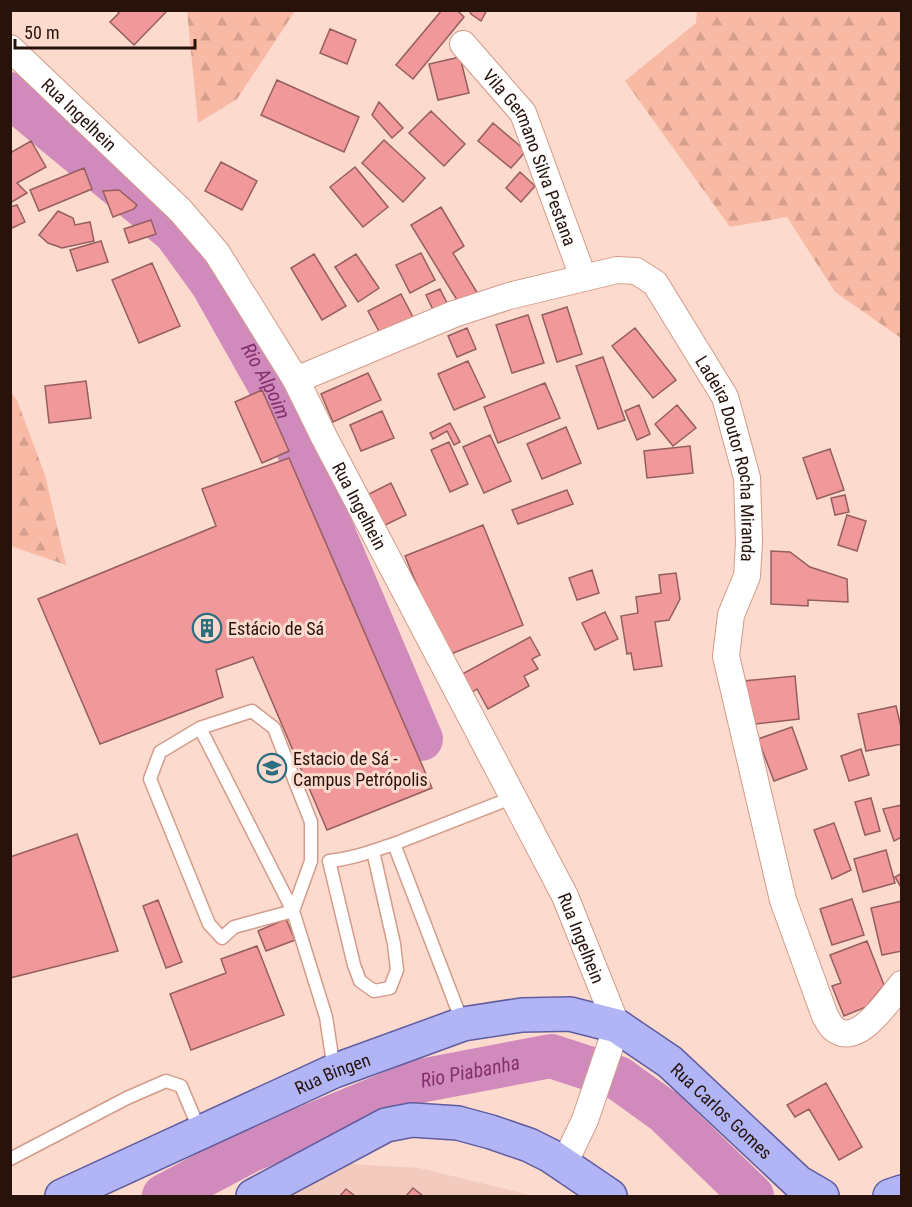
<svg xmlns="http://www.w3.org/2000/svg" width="912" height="1207" font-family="'Roboto Condensed',sans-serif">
	<defs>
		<pattern id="forest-firs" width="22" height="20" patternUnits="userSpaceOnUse" patternTransform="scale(1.5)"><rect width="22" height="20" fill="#f8b9a5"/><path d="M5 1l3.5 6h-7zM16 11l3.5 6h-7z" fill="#d59e8d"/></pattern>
	</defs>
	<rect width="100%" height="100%" fill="#fddace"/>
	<!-- built -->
	<path fill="#f3cbbe" d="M334,1163L419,1168L526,1194L529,1196H278Z"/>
	<!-- forest -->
	<path fill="url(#forest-firs)" d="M187,11H295L237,99L198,123Z
		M697,11H901V338L835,292L787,217L730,227L625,81L696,23Z
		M10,392L17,400L45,475L66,565L11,546Z"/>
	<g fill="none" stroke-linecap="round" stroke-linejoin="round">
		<!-- river -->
		<g stroke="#d18abc" stroke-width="44">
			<path id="s1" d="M10,94L21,105L175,232L212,283L274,393L421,739"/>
			<path id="s2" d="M164,1196L249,1151L420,1081L551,1056L618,1078L664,1111L752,1196"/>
		</g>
	</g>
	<!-- building -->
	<path fill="#f1989a" stroke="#955e5f" stroke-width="1.5" d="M116,10H166L167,11L134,45L110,22L119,13Z
		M442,10H457L464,17L413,79L396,65Z
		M469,10H487L481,21L471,14Z
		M330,29L356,40L347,64L320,53Z
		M460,57L469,93L438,100L429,64Z
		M277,80L359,117L344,152L261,115Z
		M379,102L403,128L392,138L372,115Z
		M431,111L465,144L444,166L409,133Z
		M493,123L526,151L511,168L478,141Z
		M384,140L425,178L403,202L362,163Z
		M31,141L46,167L17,183L27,193L10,203V153Z
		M221,162L257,181L242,210L205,191Z
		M355,167L388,207L363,227L330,187Z
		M84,168L92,189L39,211L30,190Z
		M520,172L535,186L521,202L506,188Z
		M119,190L137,205L134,209L113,217L103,191Z
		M17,205L25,222L10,229V207Z
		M441,207L464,246L453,253L478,294L460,305L411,225Z
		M58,211L73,218L75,225L90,222L94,241L62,248L48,243L39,235Z
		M151,220L156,234L129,243L124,229Z
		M101,241L108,262L77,271L70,250Z
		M421,253L435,280L410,293L396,265Z
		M314,254L346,306L322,320L291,268Z
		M356,254L379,288L358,302L335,267Z
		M152,263L180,326L139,343L112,280Z
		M440,289L448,305L434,312L426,295Z
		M401,294L414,319L381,335L368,311Z
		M567,307L582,354L557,362L542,315Z
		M528,315L544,363L512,373L496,325Z
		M467,328L476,349L457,357L448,336Z
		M635,328L676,380L653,398L612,346Z
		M603,357L625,420L598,429L576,366Z
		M468,361L485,397L454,410L438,374Z
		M368,373L381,400L333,422L321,394Z
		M86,381L91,418L49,423L45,386Z
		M545,383L560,418L498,443L484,407Z
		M262,390L289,451L262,463L235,402Z
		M639,405L650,434L637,440L625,411Z
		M677,405L696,428L673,446L655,424Z
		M382,411L394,438L361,451L350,425Z
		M450,423L460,442L454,445L447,431L433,439L430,433Z
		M566,427L581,463L542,479L527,444Z
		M490,435L511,481L484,493L463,447Z
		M449,442L468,484L450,492L431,450Z
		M690,446L693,473L647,478L644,451Z
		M830,449L844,490L817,499L803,458Z
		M289,458L432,788L327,830L253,657L216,670L223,697L100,744L38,599L216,526L202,489Z
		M391,483L406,515L379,528L363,497Z
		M567,490L573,504L518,524L512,510Z
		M845,495L849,512L835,515L831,498Z
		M847,515L866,521L857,551L838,545Z
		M483,525L523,625L446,656L405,556Z
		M771,551L790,552L810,567L847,579L848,602L808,600V606L771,604Z
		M592,570L599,593L577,600L569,578Z
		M676,573L680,599L669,620L655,622L662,666L634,670L631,653L627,654L621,616L638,613L636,597L661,593L659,575Z
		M605,612L618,639L595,650L582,623Z
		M530,637L540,655L532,659L538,669L524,676L529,686L488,709L477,689L468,695L457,677Z
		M795,676L799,719L748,725L743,681Z
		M896,706L902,731V744L866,751L858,714Z
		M792,727L807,769L774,781L758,739Z
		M861,749L869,775L849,781L841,756Z
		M871,798L880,831L865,835L855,802Z
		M902,805V837L894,841L883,809Z
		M834,823L851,870L832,879L814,830Z
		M77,834L118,951L10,978V857Z
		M886,850L895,883L863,892L854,859Z
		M902,873V889L895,877Z
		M852,899L864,935L832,945L820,909Z
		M158,900L182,962L166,968L143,906Z
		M902,901V951L882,955L871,908Z
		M286,919L295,940L266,951L258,931Z
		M867,941L884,985L866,1007L844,1016L832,986L841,983L830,955Z
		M257,946L284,1015L191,1050L170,994L226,973L221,959Z
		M826,1083L862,1147L839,1160L809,1109L795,1117L787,1105Z
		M413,1188L423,1196H406Z
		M346,1189L355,1196H340Z"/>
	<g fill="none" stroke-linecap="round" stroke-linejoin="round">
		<!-- service casing -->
		<g stroke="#d39b89" stroke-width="15">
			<path id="service" d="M252,711L274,728L311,822V861L293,911L234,927L222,938L209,924L150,779L160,752L200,728Z
				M200,728L293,911L326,1017L334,1070
				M394,844L514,797
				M373,851L394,944L397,970L390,988L374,991L360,981L354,965L329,861C352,859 372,851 394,844L463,1024
				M10,1159L127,1098L166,1081L181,1086L200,1131"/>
		</g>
		<!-- minor casing -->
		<g stroke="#d39b89" stroke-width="28">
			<g id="minor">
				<path id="s3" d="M463,44L523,113L583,277"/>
				<path id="s4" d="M10,48L180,210L217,253L296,380L324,437L565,896L617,1026L585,1120L564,1164"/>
				<path id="s5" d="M296,380L454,314L509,296L617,270L636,271L655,283L725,397L747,478L749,542L747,576L731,615L726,656L783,900L825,1016C828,1020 830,1026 833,1028C857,1050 888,1000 902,984"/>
			</g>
		</g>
		<!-- primary casing -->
		<g stroke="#605ca0" stroke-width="36">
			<g id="primary">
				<path id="s6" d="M62,1196L334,1071L463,1024L522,1015L570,1014L617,1026L670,1062L798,1182L822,1196"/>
				<path d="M253,1196L386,1125L412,1120L458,1123L491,1132L529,1145L551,1156L610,1196"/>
				<path d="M890,1196L902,1192"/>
			</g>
		</g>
		<!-- service -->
		<use href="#service" stroke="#fff" stroke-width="12"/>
		<!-- minor -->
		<use href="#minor" stroke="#fff" stroke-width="26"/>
		<!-- primary -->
		<use href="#primary" stroke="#b2b5f5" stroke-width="33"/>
	</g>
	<!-- icons -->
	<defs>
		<g id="building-ring" transform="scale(1.5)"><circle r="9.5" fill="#fddace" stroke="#2c6e80" stroke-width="1.5"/><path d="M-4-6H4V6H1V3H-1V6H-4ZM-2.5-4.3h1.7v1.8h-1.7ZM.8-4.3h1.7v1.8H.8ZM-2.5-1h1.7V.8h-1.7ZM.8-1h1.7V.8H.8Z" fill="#2c6e80"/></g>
		<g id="university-ring" transform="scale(1.5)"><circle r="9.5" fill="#fddace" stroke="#2c6e80" stroke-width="1.5"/><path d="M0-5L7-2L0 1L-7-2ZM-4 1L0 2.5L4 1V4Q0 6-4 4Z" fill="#2c6e80"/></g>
	</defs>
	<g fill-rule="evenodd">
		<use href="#building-ring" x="207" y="628"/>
		<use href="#university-ring" x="272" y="768"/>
	</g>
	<g text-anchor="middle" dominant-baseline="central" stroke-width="6" stroke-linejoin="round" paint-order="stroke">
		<!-- street labels -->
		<g font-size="18" fill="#27130c" stroke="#fddace">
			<text stroke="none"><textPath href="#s4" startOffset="96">Rua Ingelhein</textPath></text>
			<text stroke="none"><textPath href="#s3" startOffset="134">Vila Germano Silva Pestana</textPath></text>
			<text stroke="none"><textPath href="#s5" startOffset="576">Ladeira Doutor Rocha Miranda</textPath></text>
			<text stroke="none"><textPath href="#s4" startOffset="582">Rua Ingelhein</textPath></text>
			<text stroke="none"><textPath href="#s4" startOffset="1068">Rua Ingelhein</textPath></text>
			<text stroke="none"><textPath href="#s6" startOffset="297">Rua Bingen</textPath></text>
			<text stroke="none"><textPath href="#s6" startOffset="728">Rua Carlos Gomes</textPath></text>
		</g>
		<!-- poi labels -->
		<g font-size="18" fill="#27130c" stroke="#fddace" text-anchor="start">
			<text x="228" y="628">Estácio de Sá</text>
			<text x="293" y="758">Estacio de Sá -<tspan x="293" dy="21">Campus Petrópolis</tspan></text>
		</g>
		<!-- water labels -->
		<g font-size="20" font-style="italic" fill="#84306f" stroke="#fddace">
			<text stroke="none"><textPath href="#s1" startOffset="390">Rio Alpoim</textPath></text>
			<text stroke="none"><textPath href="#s2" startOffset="332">Rio Piabanha</textPath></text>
		</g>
	</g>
	<!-- border -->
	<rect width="912" height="1207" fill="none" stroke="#27130c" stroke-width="24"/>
	<!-- scale -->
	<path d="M15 39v9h180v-9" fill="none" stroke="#27130c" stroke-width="3"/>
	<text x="24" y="39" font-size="18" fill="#27130c" stroke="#fddace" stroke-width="4.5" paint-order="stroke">50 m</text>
</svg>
